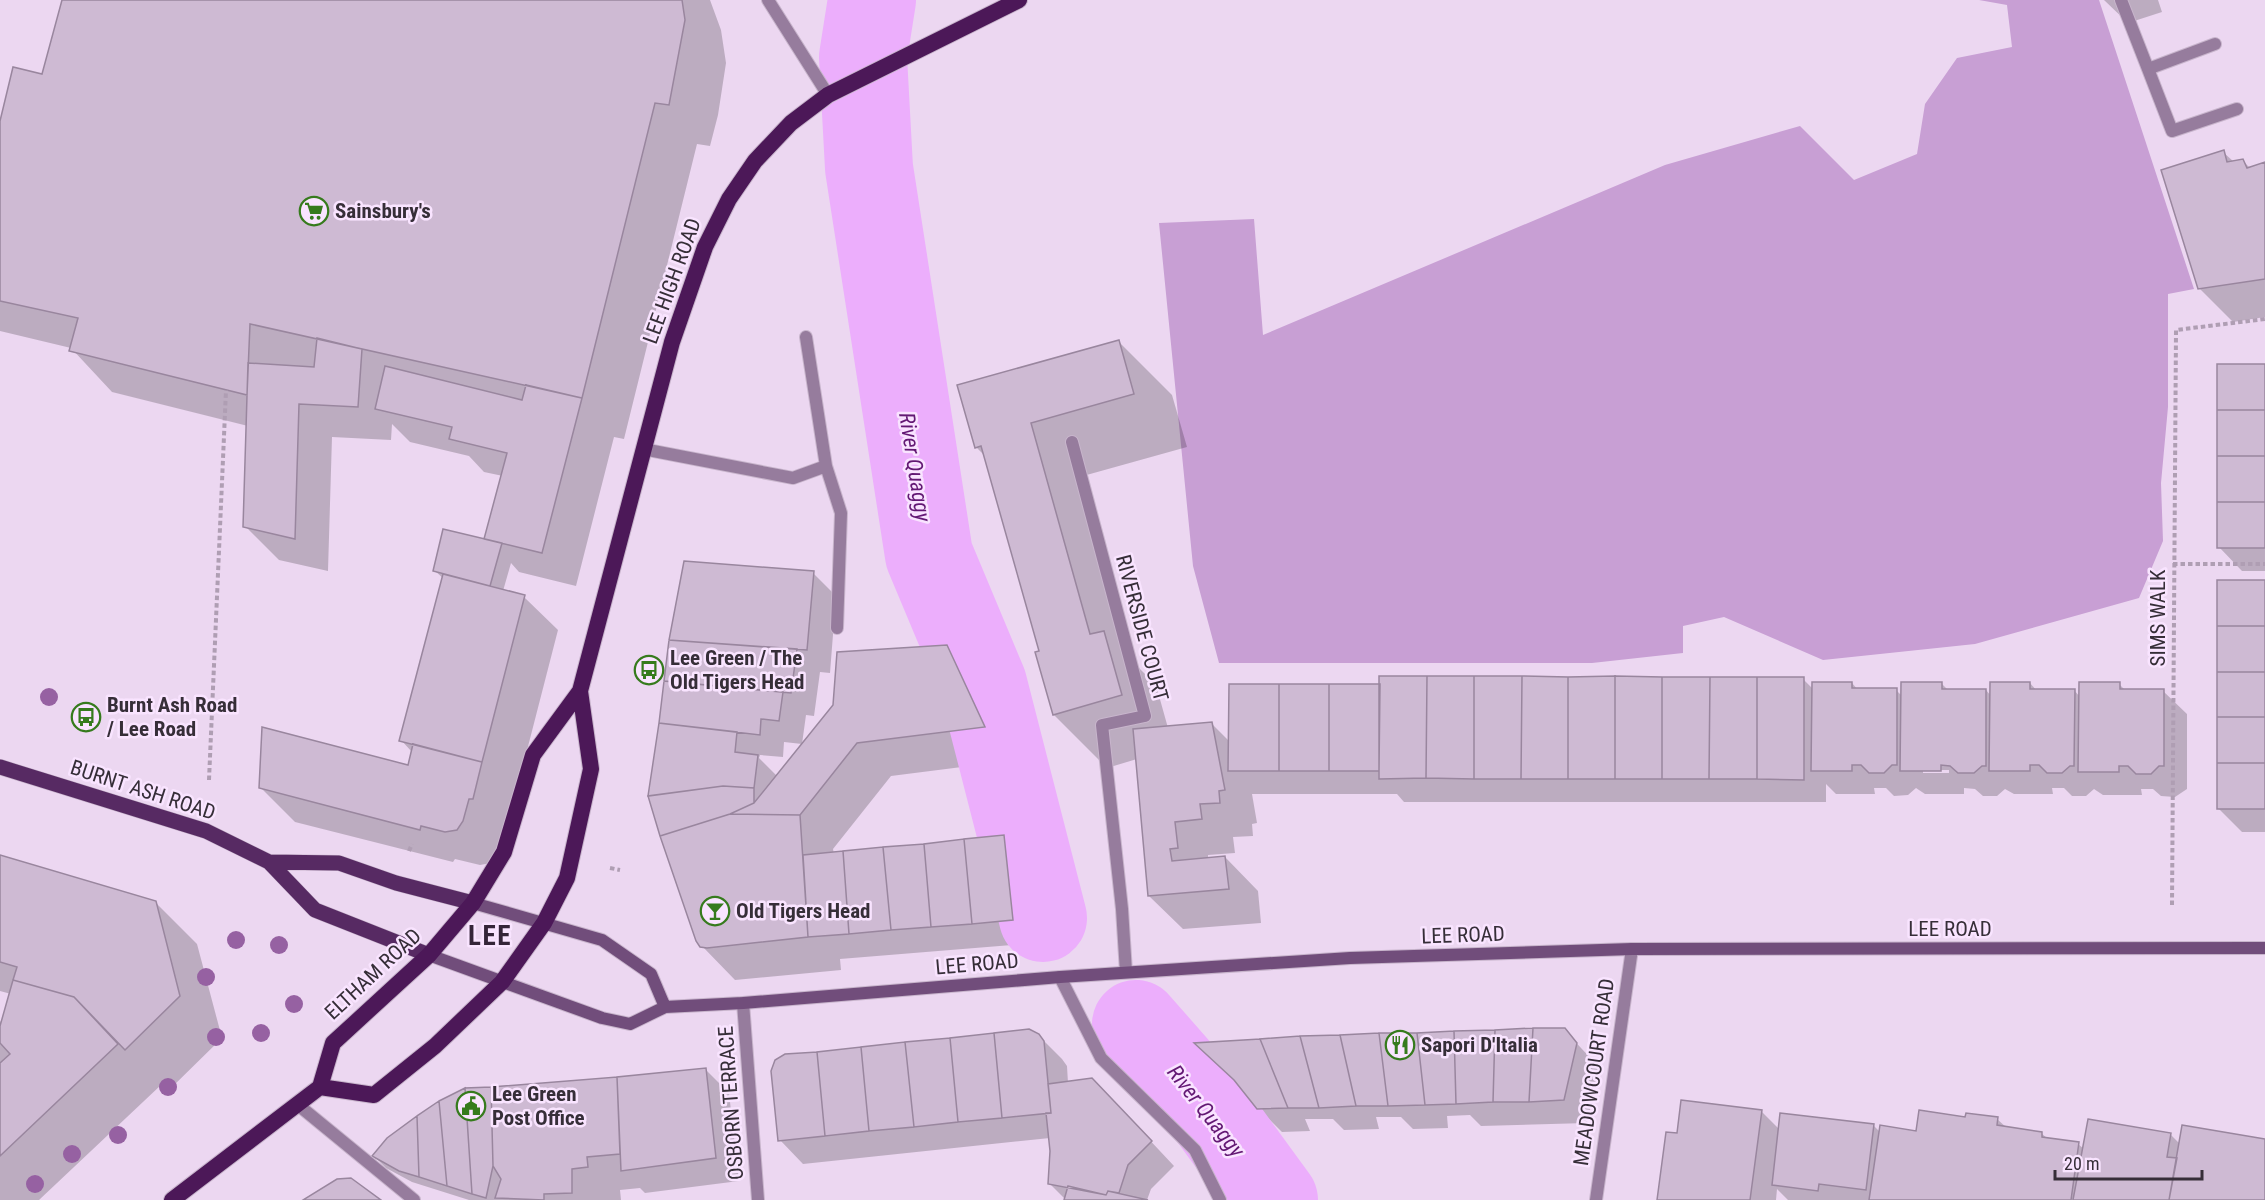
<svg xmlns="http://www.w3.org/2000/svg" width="2265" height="1200" font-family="'Roboto Condensed',sans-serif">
	<rect width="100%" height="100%" fill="#ecd7f1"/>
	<!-- green -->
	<path fill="#c89fd4" d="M1979,0H2099L2194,289L2168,294V407L2161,483L2163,541L2139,598L1975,644L1823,660L1724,617L1683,626V653L1592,663H1219L1193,566L1159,223L1254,219L1263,335L1665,165L1800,126L1854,180L1917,154L1925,104L1957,58L2012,47L2007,5Z"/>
	<!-- shadow -->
	<path fill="#0003" fill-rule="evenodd" d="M63,0H710L721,30L726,63L718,115L710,146L697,144L624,439L614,437L576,586L519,572L511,563L503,591L524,597L558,630L506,832L491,863L480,865L455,859L453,862L295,822L261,788L409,767L412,752L401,740L444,579L435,571L485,540L503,476L484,472L469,456L410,442L392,424L391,440L332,437L328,571L279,560L245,526L248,426L112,392L71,348L0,331V127L43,76Z
		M2104,0H2158L2162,12L2128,23Z
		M2223,152L2234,162L2243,161L2250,168L2265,164V317L2233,322L2199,288Z
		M1119,342L1172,395L1187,447L1083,476L1137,666L1156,685L1168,728L1212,724L1230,742L1381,685L1803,679L1813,689L1852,683L1858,690H1896L1902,696L1941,683L1948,690H1986L1991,696L2030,683L2036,690H2074L2080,697L2119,684L2126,691H2163L2187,714V789L2175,797L2161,796L2153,789H2141L2142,795H2103L2094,789L2086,796H2072L2064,788H2052L2053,794H2014L2005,789L1997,796H1983L1975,789L1964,788V794H1925L1916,788L1908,795L1894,796L1886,788H1874L1875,794H1836L1826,784V802H1404L1397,794H1252L1257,823L1252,824L1253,836L1233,837L1235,853L1208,855V859L1225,857L1258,891L1261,923L1183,929L1149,896L1137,759L1107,768L1054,715L1041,652L985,456L976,447ZM1923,770H1949V773H1923Z
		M2265,365V571H2242L2219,547Z
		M813,573L836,596L830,673L820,672L814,716L806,715L802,744L784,742L783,757L760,755L759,758L777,776L947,647L981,681L1017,760L891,776L833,849L834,854L1004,837L1027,860L1036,943L840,959L841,970L735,980L702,946L662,835Z
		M2265,582V832H2242L2218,808Z
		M0,857L155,902L197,944L222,1038L168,1091L161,1085L39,1200H0V1021L2,1023L11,994L0,991Z
		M1564,1030L1599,1067L1587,1123L1481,1126L1470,1115L1447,1116L1448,1128L1413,1129L1401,1117H1376L1379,1129L1344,1130L1333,1119H1305L1310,1131L1282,1132L1258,1108Z
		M1038,1035L1062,1059L1067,1066L1068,1083L1115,1103L1174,1166L1151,1189L1147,1200H1066L1050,1184V1138L803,1164L780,1140Z
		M705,1069L729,1093L739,1181L645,1193L640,1188L620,1190L621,1200H469L412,1182L386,1168L374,1156L617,1078Z
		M1761,1111L1780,1130L1874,1126L1881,1133L1917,1132L1966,1119H1997L2007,1128L2041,1133L2048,1139L2078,1144L2084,1149L2170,1134L2180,1144L2265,1140V1200H1788L1777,1189L1776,1200H1658L1678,1135Z"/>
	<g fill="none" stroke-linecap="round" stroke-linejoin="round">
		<!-- stream -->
		<path stroke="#ecaefc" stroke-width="15" d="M1028,854L1061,858"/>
		<!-- river -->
		<path stroke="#ecaefc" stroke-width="88" d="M872,0L863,57L869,168L929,555L983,684L1043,918
			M1136,1024L1194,1090L1274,1200"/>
	</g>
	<!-- building -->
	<path fill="#cebad3" stroke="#99869e" stroke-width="1.5" d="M62,0H682L685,20L669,105L655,103L582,398L250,324L247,395L69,351L78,318L0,301V121L13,67L42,74Z
		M2224,150L2227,162L2243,159L2247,168L2265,162V279L2198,289L2161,170Z
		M317,338L362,349L358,407L299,404L295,539L243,527L248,363L314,367Z
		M1119,340L1134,394L1031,423L1090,634L1104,631L1122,695L1053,715L1035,652L1039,651L981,446L975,448L957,385Z
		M2217,364H2265V410H2217Z
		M385,366L522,400L526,385L582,398L542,553L484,539L507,453L449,439L452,427L375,409Z
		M2217,410H2265V456H2217Z
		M2217,456H2265V502H2217Z
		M2217,502H2265V548H2217Z
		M443,529L502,543L490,586L433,571Z
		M684,561L814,571L807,650L669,640Z
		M443,574L525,595L482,762L399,741Z
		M2217,580H2265V626H2217Z
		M2217,626H2265V672H2217Z
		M669,640L797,649L791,693L664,681Z
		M947,645L985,727L857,743L800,815L730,814L754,803L833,705L837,652Z
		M2217,672H2265V717H2217Z
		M1379,676H1427L1426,778L1379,779Z
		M1427,676H1474V779L1426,778Z
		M1474,676H1522L1521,779H1474Z
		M1522,676L1568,677V779H1521Z
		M1615,676L1662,677V779H1615Z
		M1615,676V779H1568V677Z
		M1662,677H1710L1709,779H1662Z
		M1710,677H1757V779H1709Z
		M1757,677H1804V780L1757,779Z
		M664,681L783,692L779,721L761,719L760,735L659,723Z
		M1812,682H1852V688H1897V765H1892L1884,773H1869L1861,765H1852V771H1811Z
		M1901,682H1942V689H1986V766H1982L1974,773H1958L1950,766L1941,765V771H1900Z
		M1990,682H2030V689H2075L2074,766H2070L2062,773H2047L2039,765H2030V771H1989Z
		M2079,682H2120V689H2164V766H2159L2151,774H2136L2128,766H2119V772H2078Z
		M1229,684H1279V771H1228Z
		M1279,684H1329V771H1279Z
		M1329,684H1380L1379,771H1329Z
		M2217,717H2265V763H2217Z
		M1212,722L1225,790L1219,791L1220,803L1200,804L1202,819L1175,822L1178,848L1170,849L1172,861L1225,856L1229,889L1148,896L1133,729Z
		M659,723L737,732L735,752L758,755L754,788L723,786L648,796Z
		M262,727L408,765L413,744L482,762L473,799H469L463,821L457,830L445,832L421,826L420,830L259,788Z
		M2217,763H2265V809H2217Z
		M723,786L754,788V803L730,814L660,836L648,796Z
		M730,814L800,815L808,937L707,948L700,947L696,941L660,836Z
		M1004,835L1013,920L972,924L964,839Z
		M964,839L972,924L931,927L924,844Z
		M924,844L931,927L891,930L883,847Z
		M883,847L891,930L849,934L843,851Z
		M843,851L849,934L808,937L803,855Z
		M0,855L156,901L180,996L125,1050L74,997L13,980L17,967L0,962Z
		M13,980L74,997L118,1044L0,1156V1063L10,1054L0,1043V1026Z
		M1533,1028L1529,1102H1493L1495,1030Z
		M1533,1028H1565L1577,1043L1564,1100L1529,1102Z
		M1029,1029L1039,1034L1044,1041L1051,1113L1002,1118L994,1033Z
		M1495,1030L1493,1102L1456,1104L1454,1031Z
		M1454,1031L1456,1104L1425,1105L1417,1033Z
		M994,1033L1002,1118L958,1122L950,1038Z
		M1379,1033L1388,1106H1356L1340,1035Z
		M1379,1033H1417L1425,1105L1388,1106Z
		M1340,1035L1356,1106L1319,1108L1300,1036Z
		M1300,1036L1319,1108H1288L1260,1039Z
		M950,1038L958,1122L914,1127L905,1042Z
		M1260,1039L1288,1108L1257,1109L1234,1080L1194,1043Z
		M905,1042L914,1127L869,1131L861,1047Z
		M861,1047L869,1131L825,1136L817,1052Z
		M817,1052L825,1136L778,1141L771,1071L775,1060L785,1054Z
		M706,1068L716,1158L621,1171L617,1077Z
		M617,1077L620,1154L587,1157L588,1167L572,1169V1193L544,1194V1200L495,1198L501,1179L493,1166L491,1087Z
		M1092,1078L1152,1141L1128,1165L1119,1193L1108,1191L1106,1195L1048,1184L1050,1151L1046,1113H1051L1048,1084Z
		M491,1087L493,1166L486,1198L472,1194L465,1088Z
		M465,1088L472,1194L447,1186L439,1101Z
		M1681,1100L1762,1110L1750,1200H1657L1666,1132L1677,1133Z
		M439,1101L447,1186L419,1177L417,1116Z
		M1919,1110L1965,1117L1966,1113L1998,1117L1997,1125L2042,1132V1137L2079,1142L2071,1200H1869L1880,1125L1916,1131Z
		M1780,1113L1874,1124L1866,1190L1819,1184L1818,1191L1772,1185Z
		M417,1116L419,1177L399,1171L372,1156L387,1138Z
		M2088,1119L2171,1133L2167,1157L2177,1158L2169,1200H2073Z
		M2182,1125L2265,1139V1200H2169Z
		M351,1178L381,1200H303L337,1179Z
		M1068,1186L1106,1195L1108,1191L1148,1200H1064Z"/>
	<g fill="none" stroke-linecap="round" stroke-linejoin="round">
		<!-- service casing -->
		<g stroke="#c8b5cc" stroke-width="14">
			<path id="service" d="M2121,0L2148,69L2215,44
				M2148,69L2172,131L2237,109
				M643,449L793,478L826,466L806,337
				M826,466L841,513L837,628"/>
		</g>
		<!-- minor casing -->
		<g stroke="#c8b5cc" stroke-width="14">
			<path id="minor" d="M768,0L828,95
				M1072,442L1145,716L1102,725L1122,909L1126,972
				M1060,977L1101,1058L1195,1150L1220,1200
				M743,1003L758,1200
				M297,1104L414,1200
				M1596,1200L1632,949"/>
		</g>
		<!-- secondary casing -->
		<g stroke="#c8b5cc" stroke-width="14">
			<path id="secondary" d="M473,903L602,940L651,974L665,1007
				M429,955L602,1018L630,1024L665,1007L743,1003L1060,977L1350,958L1632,949L2265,948"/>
		</g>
		<!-- primary casing -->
		<g stroke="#c8b5cc" stroke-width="16">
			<path id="primary" d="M0,767L206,831L269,862L315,910L429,955
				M269,862L339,863L396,883L473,903"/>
		</g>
		<!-- trunk casing -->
		<g stroke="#c8b5cc" stroke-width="18">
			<path id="trunk" d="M320,1087L374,1095L435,1046L502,982L544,923L567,878L591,769L580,691L672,342L705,247L729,199L755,161L791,123L828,95L1019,0
				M172,1200L320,1087L333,1043L429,955L473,903L504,852L533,755L580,691"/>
		</g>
		<!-- path -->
		<path stroke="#af9eb3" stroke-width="4" stroke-dasharray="4.5 3" stroke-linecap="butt" d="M2173,564H2265
			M209,780L226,390
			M409,851L412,844
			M610,868L620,870
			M2172,905L2176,330L2265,319"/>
		<!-- service -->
		<use href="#service" stroke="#967c9d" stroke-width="12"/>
		<!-- minor -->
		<use href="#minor" stroke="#967c9d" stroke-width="12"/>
		<!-- secondary -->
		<use href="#secondary" stroke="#714d7b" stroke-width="12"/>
		<!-- primary -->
		<use href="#primary" stroke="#572a63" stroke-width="15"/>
		<!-- trunk -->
		<use href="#trunk" stroke="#4c1858" stroke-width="16"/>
	</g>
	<!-- trees -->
	<g fill="#9661a2">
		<circle cx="49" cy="697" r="9"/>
		<circle cx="236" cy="940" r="9"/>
		<circle cx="279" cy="945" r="9"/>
		<circle cx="206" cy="977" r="9"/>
		<circle cx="294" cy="1004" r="9"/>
		<circle cx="261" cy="1033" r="9"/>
		<circle cx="216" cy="1037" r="9"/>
		<circle cx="168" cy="1087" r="9"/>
		<circle cx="118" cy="1135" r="9"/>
		<circle cx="72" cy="1154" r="9"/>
		<circle cx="35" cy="1184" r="9"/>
	</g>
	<!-- icons -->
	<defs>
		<g id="supermarket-ring" transform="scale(1.5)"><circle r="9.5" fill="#f9e4ff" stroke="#367b1d" stroke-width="1.5"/><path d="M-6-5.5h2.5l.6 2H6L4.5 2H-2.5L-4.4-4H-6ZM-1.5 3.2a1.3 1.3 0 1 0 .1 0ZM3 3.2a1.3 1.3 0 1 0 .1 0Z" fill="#367b1d"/></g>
		<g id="bus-ring" transform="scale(1.5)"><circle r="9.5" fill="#f9e4ff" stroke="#367b1d" stroke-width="1.5"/><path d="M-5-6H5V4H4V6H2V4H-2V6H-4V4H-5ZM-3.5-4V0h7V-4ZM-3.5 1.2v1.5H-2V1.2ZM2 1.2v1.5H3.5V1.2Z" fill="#367b1d"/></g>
		<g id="bar-ring" transform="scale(1.5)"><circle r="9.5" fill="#f9e4ff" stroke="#367b1d" stroke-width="1.5"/><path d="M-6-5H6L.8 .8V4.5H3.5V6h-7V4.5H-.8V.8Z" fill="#367b1d"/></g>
		<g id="restaurant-ring" transform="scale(1.5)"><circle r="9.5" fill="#f9e4ff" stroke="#367b1d" stroke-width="1.5"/><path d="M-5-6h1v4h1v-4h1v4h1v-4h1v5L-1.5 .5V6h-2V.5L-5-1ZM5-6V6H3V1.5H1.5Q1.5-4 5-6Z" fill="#367b1d"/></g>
		<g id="civic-ring" transform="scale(1.5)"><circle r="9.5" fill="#f9e4ff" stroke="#367b1d" stroke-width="1.5"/><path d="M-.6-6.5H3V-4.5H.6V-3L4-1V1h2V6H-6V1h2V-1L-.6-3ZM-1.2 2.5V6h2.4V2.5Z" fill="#367b1d"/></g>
	</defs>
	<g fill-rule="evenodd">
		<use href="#supermarket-ring" x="314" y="211"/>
		<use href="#bus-ring" x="649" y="670"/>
		<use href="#bus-ring" x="86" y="717"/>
		<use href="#bar-ring" x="715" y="911"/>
		<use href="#restaurant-ring" x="1400" y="1045"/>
		<use href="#civic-ring" x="471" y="1106"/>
	</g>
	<g text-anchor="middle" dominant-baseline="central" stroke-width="5" stroke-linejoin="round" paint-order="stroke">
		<!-- poi labels -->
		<g font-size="21" font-weight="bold" fill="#362e38" stroke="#f9e4ff" text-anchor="start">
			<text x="335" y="211">Sainsbury's</text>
			<text x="670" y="658">Lee Green / The<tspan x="670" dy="24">Old Tigers Head</tspan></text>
			<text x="107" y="705">Burnt Ash Road<tspan x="107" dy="24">/ Lee Road</tspan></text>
			<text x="736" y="911">Old Tigers Head</text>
			<text x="1421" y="1045">Sapori D'Italia</text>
			<text x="492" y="1094">Lee Green<tspan x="492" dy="24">Post Office</tspan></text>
		</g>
		<!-- street labels -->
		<g font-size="21" fill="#362e38" stroke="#f9e4ff">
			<text transform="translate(672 281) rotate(-70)">LEE HIGH ROAD</text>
			<text transform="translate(2158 618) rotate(-90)">SIMS WALK</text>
			<text transform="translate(1142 628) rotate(75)">RIVERSIDE COURT</text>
			<text transform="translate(143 790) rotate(18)">BURNT ASH ROAD</text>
			<text x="1950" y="929">LEE ROAD</text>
			<text transform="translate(1463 935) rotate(-2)">LEE ROAD</text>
			<text transform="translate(977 964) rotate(-5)">LEE ROAD</text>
			<text transform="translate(373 974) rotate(-43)">ELTHAM ROAD</text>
			<text transform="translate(1594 1072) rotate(-82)">MEADOWCOURT ROAD</text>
			<text transform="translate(731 1103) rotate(-94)">OSBORN TERRACE</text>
		</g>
		<!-- water labels -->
		<g font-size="22" font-style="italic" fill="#631874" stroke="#f9e4ff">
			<text transform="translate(915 467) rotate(81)">River Quaggy</text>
			<text transform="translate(1206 1111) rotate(52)">River Quaggy</text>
		</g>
		<!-- district labels -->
		<g font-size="27" font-weight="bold" letter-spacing="1.5" fill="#352539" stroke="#f9e4ff">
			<text x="490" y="936">LEE</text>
		</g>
	</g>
	<!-- scale -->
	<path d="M2055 1170v9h147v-9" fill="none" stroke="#362e38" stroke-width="3"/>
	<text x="2064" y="1170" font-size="18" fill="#362e38" stroke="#f9e4ff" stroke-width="4.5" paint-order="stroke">20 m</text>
</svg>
